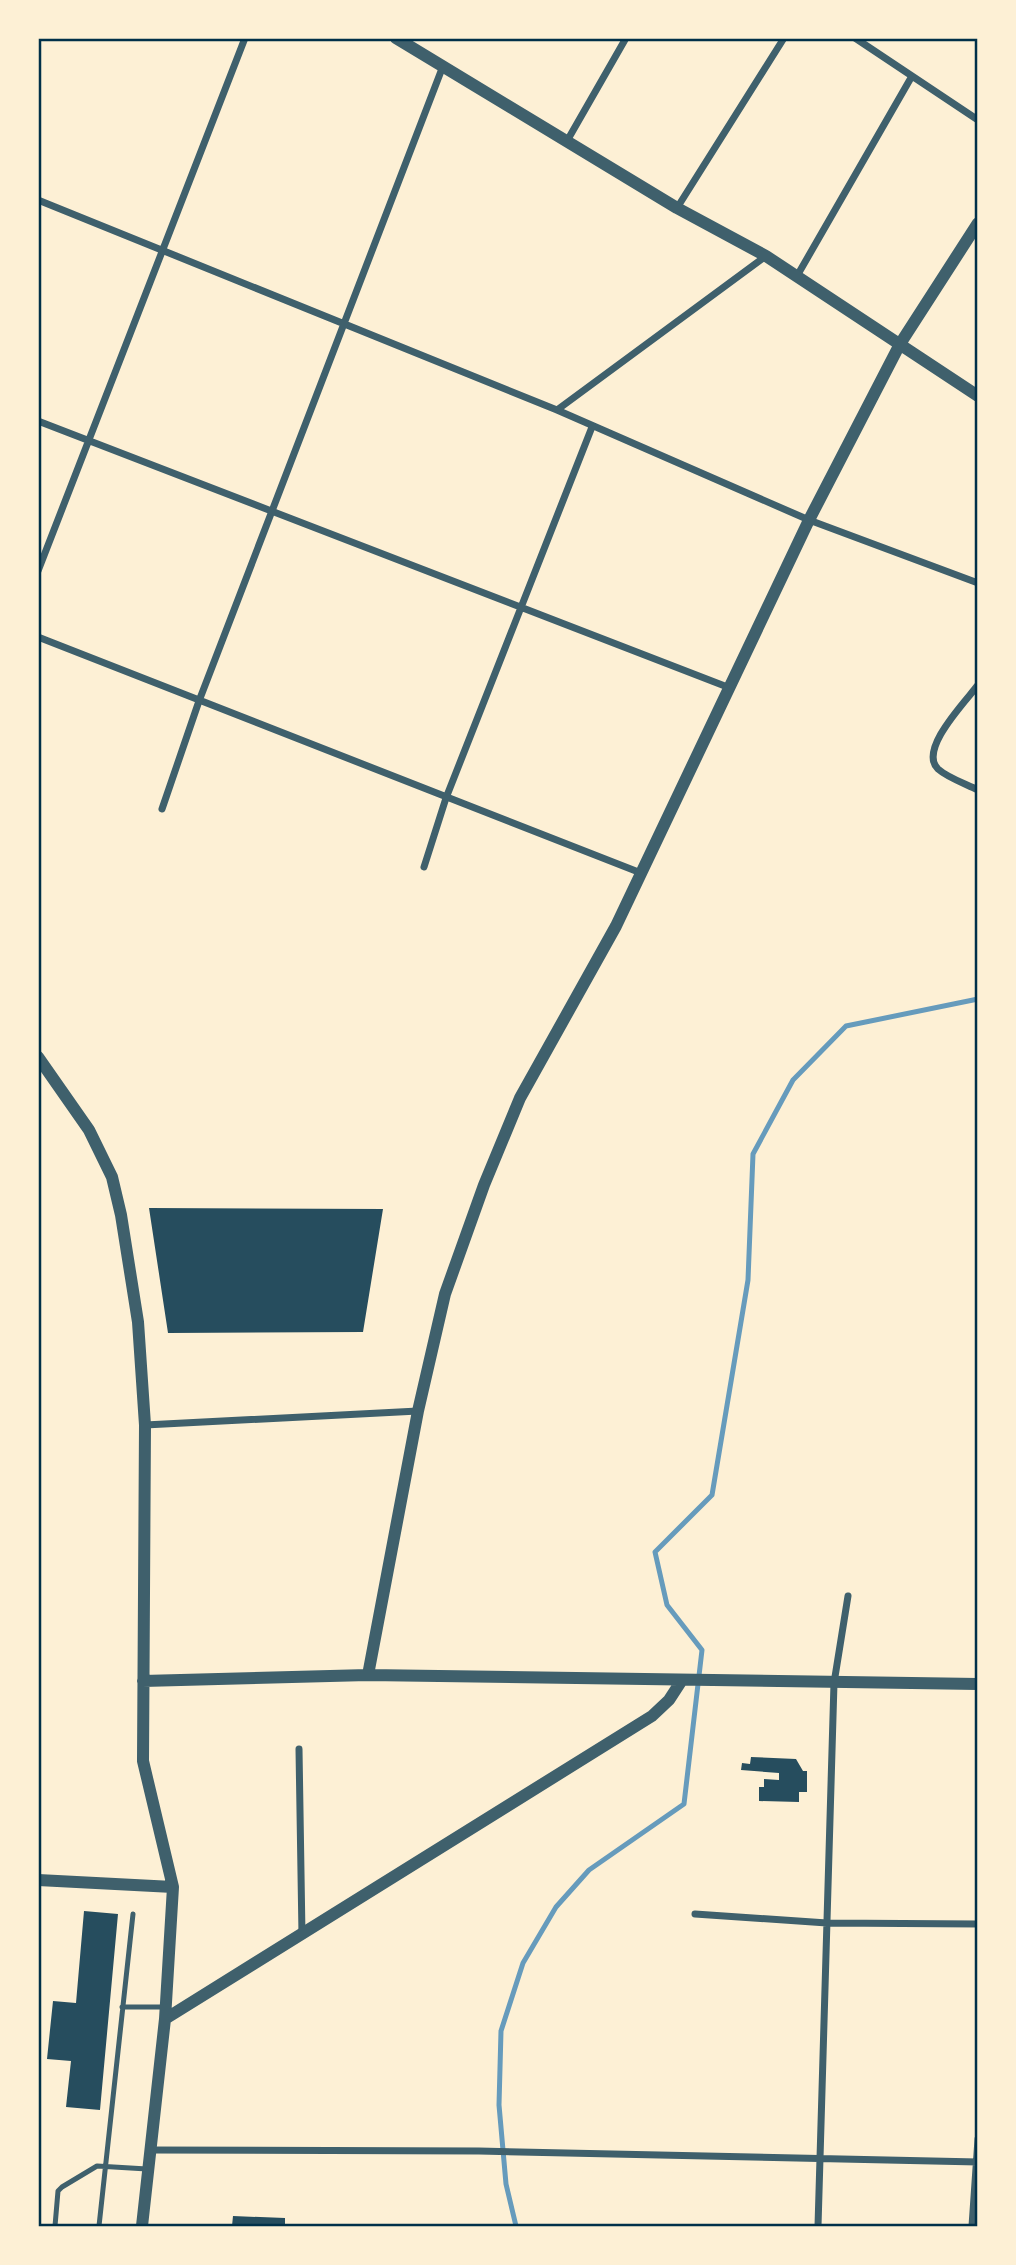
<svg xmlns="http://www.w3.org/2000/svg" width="1016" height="2265" font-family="'IBM Plex Sans',sans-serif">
	<rect width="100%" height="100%" fill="#fdf0d5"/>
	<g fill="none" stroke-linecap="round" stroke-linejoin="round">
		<!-- stream -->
		<path stroke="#669bbc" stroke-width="5" d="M516,2226L506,2184L499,2105L501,2031L523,1963L556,1907L589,1870L684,1804L702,1650L667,1605L655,1552L712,1495L748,1280L753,1154L793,1080L846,1026L978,999"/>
	</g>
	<!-- building -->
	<path fill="#264d5e" d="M149,1208L383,1209L363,1332L168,1333Z
		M751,1757L796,1759L803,1771H807V1792H799V1802L759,1801V1787H764V1779L779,1780V1773L741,1770L742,1763L750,1764Z
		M84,1911L118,1914L100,2110L66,2107L71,2061L47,2059L53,2001L76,2003Z
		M233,2216L285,2218V2226H232Z"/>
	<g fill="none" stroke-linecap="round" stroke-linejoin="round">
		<!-- service -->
		<path stroke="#3f606c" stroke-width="5" d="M122,2007H165
			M55,2226L58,2191L62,2187L97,2166L147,2169
			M99,2226L133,1914"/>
		<!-- minor -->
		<path stroke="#3f606c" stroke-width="7" d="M855,38L978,120
			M567,141L626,38
			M38,200L557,410L809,520L978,583
			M677,208L784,38
			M797,276L912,76
			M557,410L766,256
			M38,421L730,688
			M38,571L245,38
			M38,637L641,873
			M978,685C965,702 918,750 938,769C948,778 966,784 978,790
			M162,809L199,701L443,66
			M424,867L446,798L592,427
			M145,1425L418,1411
			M299,1749L302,1935
			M695,1914L827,1923L978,1924
			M149,2150L479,2151L978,2162
			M818,2226L834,1683L848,1596
			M972,2226L978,2139"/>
		<!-- tertiary -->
		<path stroke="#3f606c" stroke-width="12" d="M396,38L677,208L766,256L978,396
			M38,1057L89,1130L112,1177L121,1215L138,1322L145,1425L143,1761L173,1887L165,2019L142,2226
			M368,1675L418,1411L445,1294L484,1185L520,1098L616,926L809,520L900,344L978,223
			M143,1681L368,1675L978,1684
			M38,1880L173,1887
			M165,2019L652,1716L669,1700L682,1680"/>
	</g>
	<!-- border -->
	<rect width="1016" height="2265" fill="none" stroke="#fdf0d5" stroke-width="80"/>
	<rect x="40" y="40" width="936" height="2185" fill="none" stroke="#003049" stroke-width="2.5"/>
</svg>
